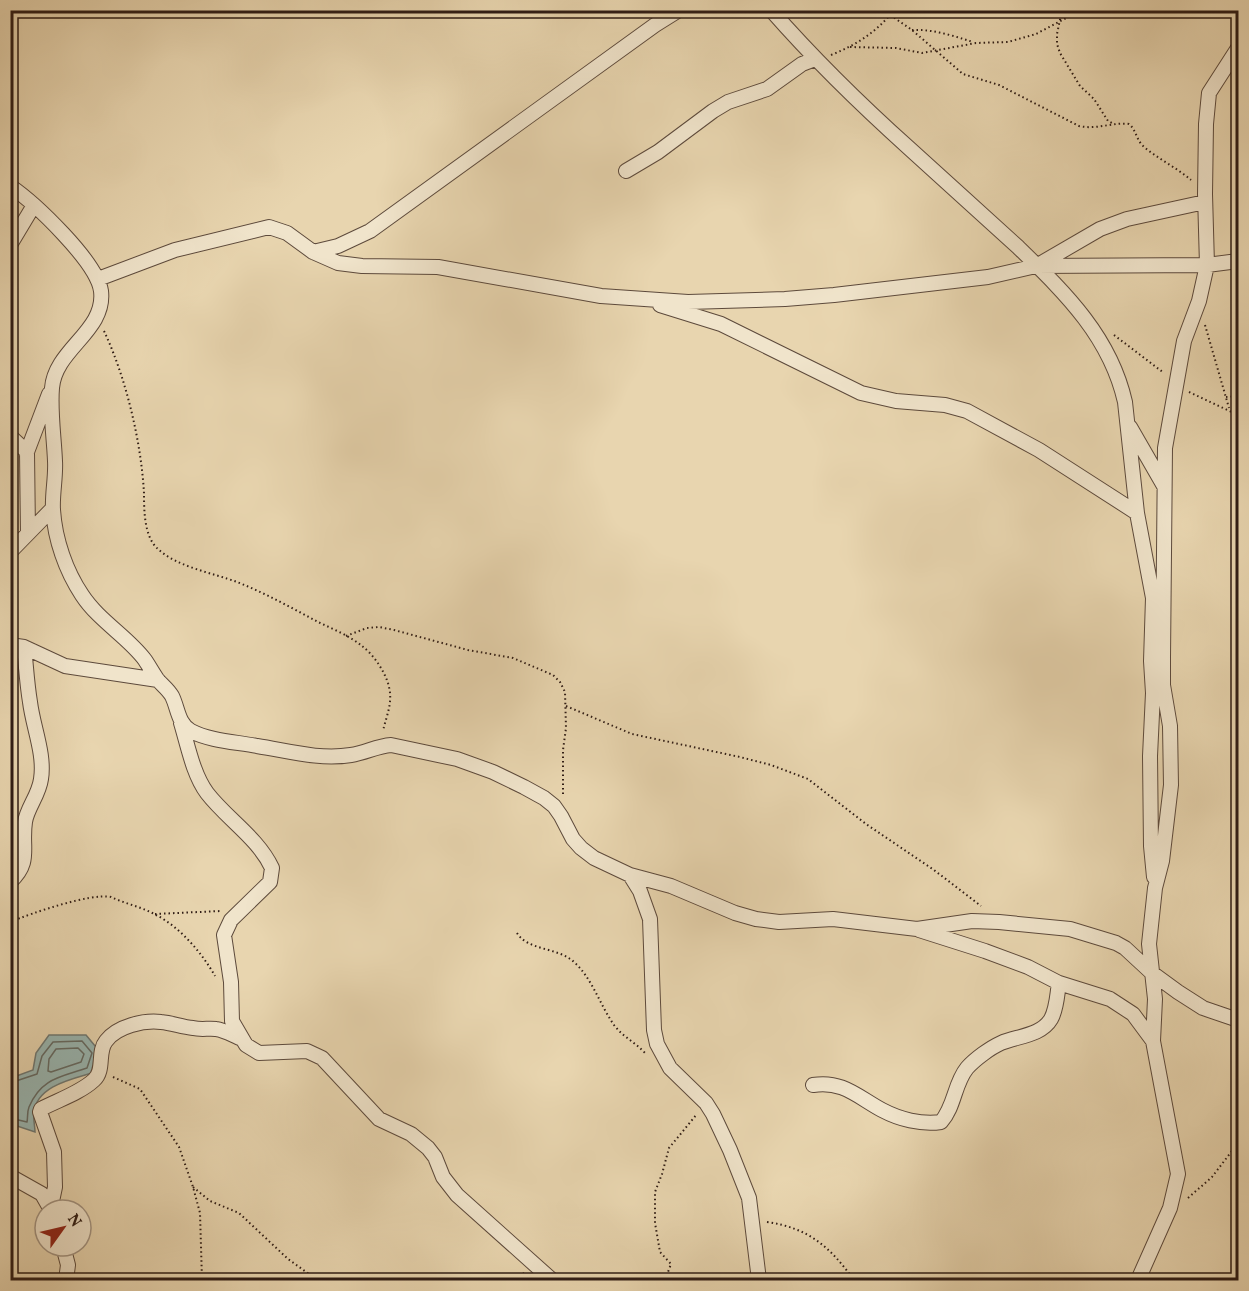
<svg xmlns="http://www.w3.org/2000/svg" width="1249" height="1291" font-family="Vollkorn,serif">
	<rect width="100%" height="100%" fill="#e8d5af"/>
	<filter id="stains"><feTurbulence type="fractalNoise" baseFrequency=".00333" numOctaves="4"/><feColorMatrix values="0 0 0 0 .2 0 0 0 0 .09 0 0 0 0 .02 0 0 0 .5 -.17"/></filter>
	<radialGradient id="worn" r=".72"><stop offset=".6" stop-color="#630" stop-opacity="0"/><stop offset="1" stop-color="#630" stop-opacity=".3"/></radialGradient>
	<!-- water -->
	<path fill="#99b7b3" stroke="#6f7974" stroke-width="1.5" d="M49,1035H86L100,1052L92,1073C72,1079 36,1086 34,1113C33,1119 35,1126 35,1132L11,1124V1078L33,1070L36,1053Z"/>
	<g fill="none" stroke-linecap="round" stroke-linejoin="round">
		<!-- shore -->
		<path stroke="#646a64" stroke-width="1.5" d="M78,1048L84,1054L81,1062L51,1072L48,1071L49,1059L56,1049Z
			M10,1083L37,1074L42,1056L53,1042L82,1041L92,1053L87,1068C61,1077 41,1078 29,1107C27,1112 28,1117 27,1122L10,1118"/>
		<!-- street casing -->
		<g stroke="#5d4a3c" stroke-width="16">
			<path id="street" d="M771,10C814,59 861,105 910,149C946,182 982,214 1018,247C1065,293 1110,336 1125,402L1137,513L1153,598L1151,661L1153,693L1150,756L1151,846L1154,877
				M626,171L658,152L713,111L728,102L767,89L802,64L815,59
				M10,186C35,203 97,262 101,291C106,331 55,349 52,388C50,412 54,437 55,461C56,477 52,494 53,510C55,540 66,571 82,595C99,621 128,637 145,660C149,666 153,673 157,679C162,685 168,689 172,696C178,708 178,724 191,731C210,741 237,742 257,746C289,751 319,760 351,755C365,753 377,746 391,745L457,759L493,772L524,787L544,798L554,806L561,816L573,839L581,848L594,858L630,875L671,886L735,913L756,919L779,922L833,919L917,929L972,921L999,922L1070,929L1116,943L1125,948L1152,973L1178,992L1203,1008L1238,1020
				M10,245L34,205
				M313,252L338,246L370,231L655,25L679,10
				M1038,265L1100,229L1127,219L1205,202
				M98,279L175,250L269,227L287,233L313,252L338,263L362,266L438,267L601,296L688,302L785,299L834,295L988,277L1036,266L1207,265L1238,261
				M660,305L721,324L861,393L896,401L945,405L967,411L1039,450L1137,513
				M1130,427L1164,486
				M10,436L27,452
				M28,533L27,452L49,394
				M10,552L53,508
				M10,645L24,647L65,666L158,680
				M181,723C188,746 193,774 207,793C227,819 258,838 272,868L270,882L231,920L224,935L231,982L232,1021L246,1045L259,1053L307,1051L322,1058L379,1119L411,1134L428,1148L435,1157L443,1177L457,1195L552,1280
				M630,875L640,891L650,919L654,1030L657,1044L670,1068L706,1103L713,1114L730,1150L749,1198L759,1280
				M10,882C32,862 21,848 25,822C27,808 39,795 41,779C45,754 33,727 30,702C27,684 26,665 24,647
				M919,930L985,951L1028,967L1059,983L1110,999L1133,1014L1153,1041
				M813,1085C842,1080 858,1097 882,1110C899,1119 921,1125 941,1122C955,1106 954,1084 967,1068C975,1059 990,1048 1001,1043C1017,1036 1041,1036 1051,1019C1057,1008 1057,995 1059,983
				M10,1176L42,1194L51,1210
				M51,1206L55,1187L54,1152L40,1112L41,1109C58,1100 80,1093 94,1080C105,1070 97,1052 106,1041C117,1026 144,1020 161,1022C172,1023 182,1027 193,1028C201,1030 209,1028 216,1029C225,1030 234,1036 242,1039
				M63,1246L68,1265L66,1280
				M1138,1280L1170,1208L1178,1174L1153,1041L1155,999L1149,944L1155,888L1162,861L1171,785L1170,726L1163,685V658L1165,448L1184,341L1199,301L1207,265L1205,194L1206,124L1209,93L1238,48"/>
		</g>
		<!-- path -->
		<path stroke="#2f1c15" stroke-width="2" stroke-dasharray="1.5 3" stroke-linecap="butt" d="M883,10L912,30L963,74L999,85L1079,126C1097,130 1112,122 1129,124C1136,130 1136,138 1142,145C1156,158 1176,167 1191,180
			M1062,10L1057,34V44L1060,53L1080,86L1094,99L1108,121L1114,124
			M912,30C933,29 954,36 973,42
			M850,47L896,48L922,53L976,43L1008,42L1036,34L1070,16L1093,10
			M831,55C856,45 877,32 894,10
			M1205,325L1229,408
			M104,331C126,378 141,441 144,493C144,510 144,537 158,549C177,567 213,573 237,582C265,593 292,608 318,622C333,629 350,636 362,646C374,655 386,673 389,687C393,703 386,717 383,731
			M1114,335L1164,373
			M1189,392L1238,415
			M1226,397L1238,396
			M346,636L367,628L379,627L394,630L468,650L513,658L553,675L560,682L565,692L566,728L563,750V795
			M566,706L632,734L740,757L771,765L808,779L866,824L934,870L981,906
			M155,914L221,911
			M10,922C32,913 90,893 111,897C126,904 142,907 156,915C180,927 202,953 215,976
			M517,933C528,951 558,947 574,962C592,978 600,1005 614,1025C623,1037 635,1042 645,1053
			M113,1077L140,1089L179,1147L193,1187L200,1213L202,1280
			M193,1187L210,1201L239,1213L288,1259L309,1274L314,1280
			M1188,1198L1212,1177L1238,1143
			M767,1222C809,1228 830,1247 854,1280
			M81,1276L89,1280
			M506,1280L525,1273
			M665,1280L671,1264L660,1252L655,1223V1192L662,1174L669,1148L697,1114"/>
		<!-- street -->
		<use href="#street" stroke="#f0e4cb" stroke-width="14"/>
	</g>
	<!-- margin -->
	<rect width="1249" height="1291" fill="none" stroke="#e8d5af" stroke-width="36"/>
	<rect x="12" y="12" width="1225" height="1267" fill="none" stroke="#2f1c15" stroke-width="3"/>
	<rect x="18" y="18" width="1213" height="1255" fill="none" stroke="#2f1c15" stroke-width="1.5"/>
	<!-- north arrow -->
	<g transform="translate(63 1228) rotate(56)"><circle r="28" fill="#f0e4cb" stroke="#a39482" stroke-width="1.5"/>
	<path d="M0-4.5L10 22L0 15L-10 22Z" fill="#8f2418"/>
	<text y="-9" font-size="16" font-weight="bold" text-anchor="middle" fill="#2f1c15">N</text>
	</g>
	<rect width="100%" height="100%" filter="url(#stains)"/>
	<rect width="100%" height="100%" fill="url(#worn)"/>
</svg>
